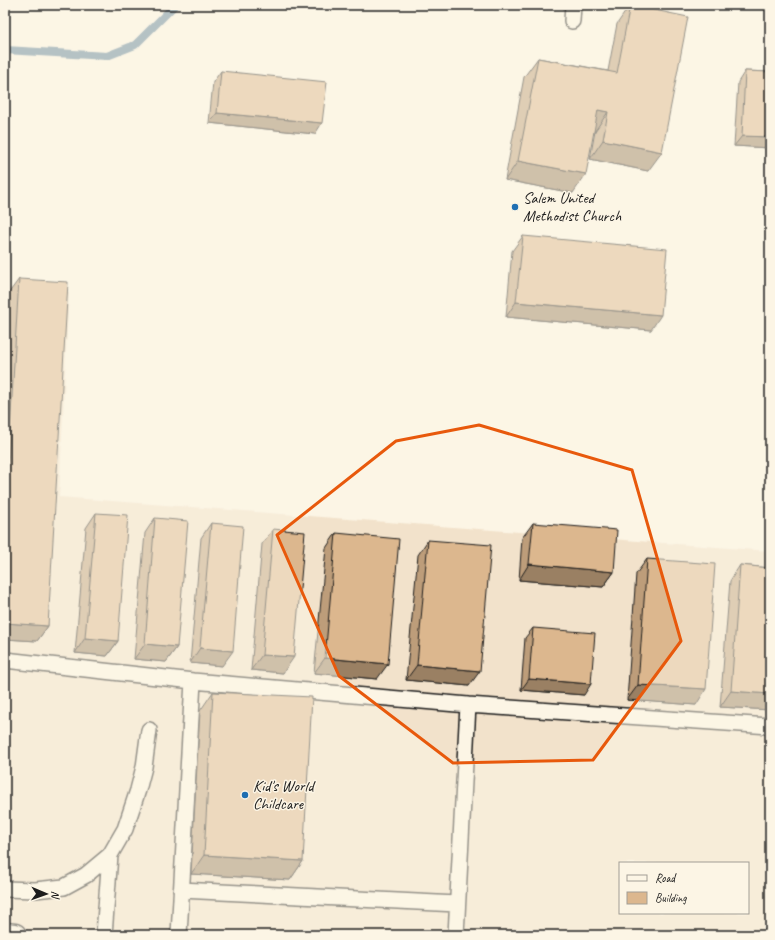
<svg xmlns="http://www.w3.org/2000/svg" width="775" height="940" font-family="Caveat,sans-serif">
	<rect width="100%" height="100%" fill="#fcf5e5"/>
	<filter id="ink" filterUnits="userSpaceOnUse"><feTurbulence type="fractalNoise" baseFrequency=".025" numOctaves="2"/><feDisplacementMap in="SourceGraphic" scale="8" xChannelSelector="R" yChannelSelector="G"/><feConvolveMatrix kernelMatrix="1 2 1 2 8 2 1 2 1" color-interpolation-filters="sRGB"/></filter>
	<g filter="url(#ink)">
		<!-- built -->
		<path fill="#f2e2cb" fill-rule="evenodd" d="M5,288L69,292L59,497L770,551V935H5ZM620,863H748V913H620Z"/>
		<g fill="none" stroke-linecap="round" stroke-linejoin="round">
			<!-- stream -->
			<path stroke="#61839b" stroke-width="8" d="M5,50L107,56L135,45L175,5"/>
			<!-- lane casing -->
			<g stroke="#1c1c1c" stroke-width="18">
				<path id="lane" d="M572,21L573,5
					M5,660L193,681L468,705L456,935
					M468,705L770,726
					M5,889L35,890L64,887L86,875L110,855L125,829L138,790L144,767L149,730
					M181,890L457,904
					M104,935L110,855
					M179,935L193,681"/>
			</g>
			<!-- street casing -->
			<g stroke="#1c1c1c" stroke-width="25">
				<path id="street" d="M5,934L15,935"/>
			</g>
			<!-- lane -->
			<use href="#lane" stroke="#fcf5e5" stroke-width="15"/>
			<!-- street -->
			<use href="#street" stroke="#fcf5e5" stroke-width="22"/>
		</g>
		<!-- wall -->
		<path fill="#bd9d7a" stroke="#1c1c1c" d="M630,5L648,171L590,159L595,131H594L573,193L505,180L524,77L538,58L608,71L617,24Z
			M221,71L315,134L209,123L213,82Z
			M745,71L770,72V148L734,146L738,82Z
			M523,236L651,330L506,317L512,251Z
			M19,279L48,626L37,641L5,639V348L8,294Z
			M96,513L118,641L107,656L75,653L86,528Z
			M155,518L177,647L166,662L134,659L145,533Z
			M211,523L222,666L190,663L201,538Z
			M533,523L614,572L603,587L519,580L522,538Z
			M273,529L283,673L251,670L262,544Z
			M336,533L377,679L314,673L326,548Z
			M428,540L469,686L406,680L418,555Z
			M647,559L696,705L627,700L636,574Z
			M740,565L770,568V710L720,707L730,581Z
			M533,628L584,695L521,690L525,638Z
			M213,692L303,861L290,880L191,874L200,711Z"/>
		<!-- shaded-wall -->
		<path fill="#9a8063" stroke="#1c1c1c" d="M598,110L608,112L595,131L585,129Z
			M217,113L322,123L315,134L209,123Z
			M742,136L770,137V148L734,146Z
			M603,140L662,152L648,171L590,159Z
			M518,161L586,174L573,193L505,180Z
			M516,302L661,315L651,330L506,317Z
			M529,564L614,572L603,587L519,580Z
			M5,623L48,626L37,641L5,639Z
			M85,638L118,641L107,656L75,653Z
			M145,644L177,647L166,662L134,659Z
			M200,648L233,651L222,666L190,663Z
			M262,655L294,657L283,673L251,670Z
			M325,658L388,664L377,679L314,673Z
			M417,665L480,671L469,686L406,680Z
			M529,679L591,684L584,695L521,690Z
			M638,685L706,689L696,705L627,700Z
			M731,691L770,694V710L720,707Z
			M204,855L303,861L290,880L191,874Z"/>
		<!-- building -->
		<path fill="#dcb78e" stroke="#1c1c1c" d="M630,5L688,17L662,152L603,140L608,112L598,110L586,174L518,161L538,58L617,73Z
			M221,71L327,82L322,123L217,113Z
			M745,71L770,72V137L742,136Z
			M523,236L667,249L661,315L516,302Z
			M19,279L68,282L48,626L5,623V516Z
			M96,513L128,515L118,641L85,638Z
			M155,518L188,521L177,647L145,644Z
			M211,523L243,526L233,651L200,648Z
			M533,523L617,530L614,572L529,564Z
			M273,529L305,532L294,657L262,655Z
			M336,533L399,539L388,664L325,658Z
			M428,540L491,545L480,671L417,665Z
			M647,559L715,564L706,689L638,685Z
			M740,565L770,568V694L731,691Z
			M533,628L595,633L591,684L529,679Z
			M213,692L312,697L303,861L204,855Z"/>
	</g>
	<!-- marked area -->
	<path d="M0 0H775V940H0ZM479,425L632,470L681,641L593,760L453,763L339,676L277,535L396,441Z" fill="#fcf5e5" fill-opacity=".55" fill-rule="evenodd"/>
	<path fill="none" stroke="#e8590c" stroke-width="3" stroke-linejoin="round" d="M479,425L632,470L681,641L593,760L453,763L339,676L277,535L396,441Z"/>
	<!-- markers -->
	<g fill="#1f6fb2" stroke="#fcf5e5" stroke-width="1.5">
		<circle cx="515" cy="207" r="4"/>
		<circle cx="245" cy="795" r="4"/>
	</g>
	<g text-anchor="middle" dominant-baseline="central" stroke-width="3" stroke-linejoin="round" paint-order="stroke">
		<!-- poi labels -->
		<g font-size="16" fill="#1c1c1c" stroke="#fcf5e5" text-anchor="start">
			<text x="523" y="198">Salem United<tspan x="523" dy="18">Methodist Church</tspan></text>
			<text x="253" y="786">Kid's World<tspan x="253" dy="18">Childcare</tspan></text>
		</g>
	</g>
	<!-- margin -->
	<rect width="775" height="940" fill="none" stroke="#fcf5e5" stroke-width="20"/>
	<rect x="10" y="10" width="755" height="920" fill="none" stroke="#1c1c1c" stroke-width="1.5" filter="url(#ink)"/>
	<!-- legend -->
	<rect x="619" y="862" width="130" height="52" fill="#fcf5e5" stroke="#a29e95"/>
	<rect x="627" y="875" width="20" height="6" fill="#fcf5e5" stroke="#a29e95"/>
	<text x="655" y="882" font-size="12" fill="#1c1c1c">Road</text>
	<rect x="627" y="892" width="20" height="12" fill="#dcb78e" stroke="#a29e95"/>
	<text x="655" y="902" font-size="12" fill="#1c1c1c">Building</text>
	<!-- north arrow -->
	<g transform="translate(46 894) rotate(92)" stroke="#fcf5e5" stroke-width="3" paint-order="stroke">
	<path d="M0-3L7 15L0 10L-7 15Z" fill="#1c1c1c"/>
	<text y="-6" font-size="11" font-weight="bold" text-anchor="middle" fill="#1c1c1c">N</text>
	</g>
</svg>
